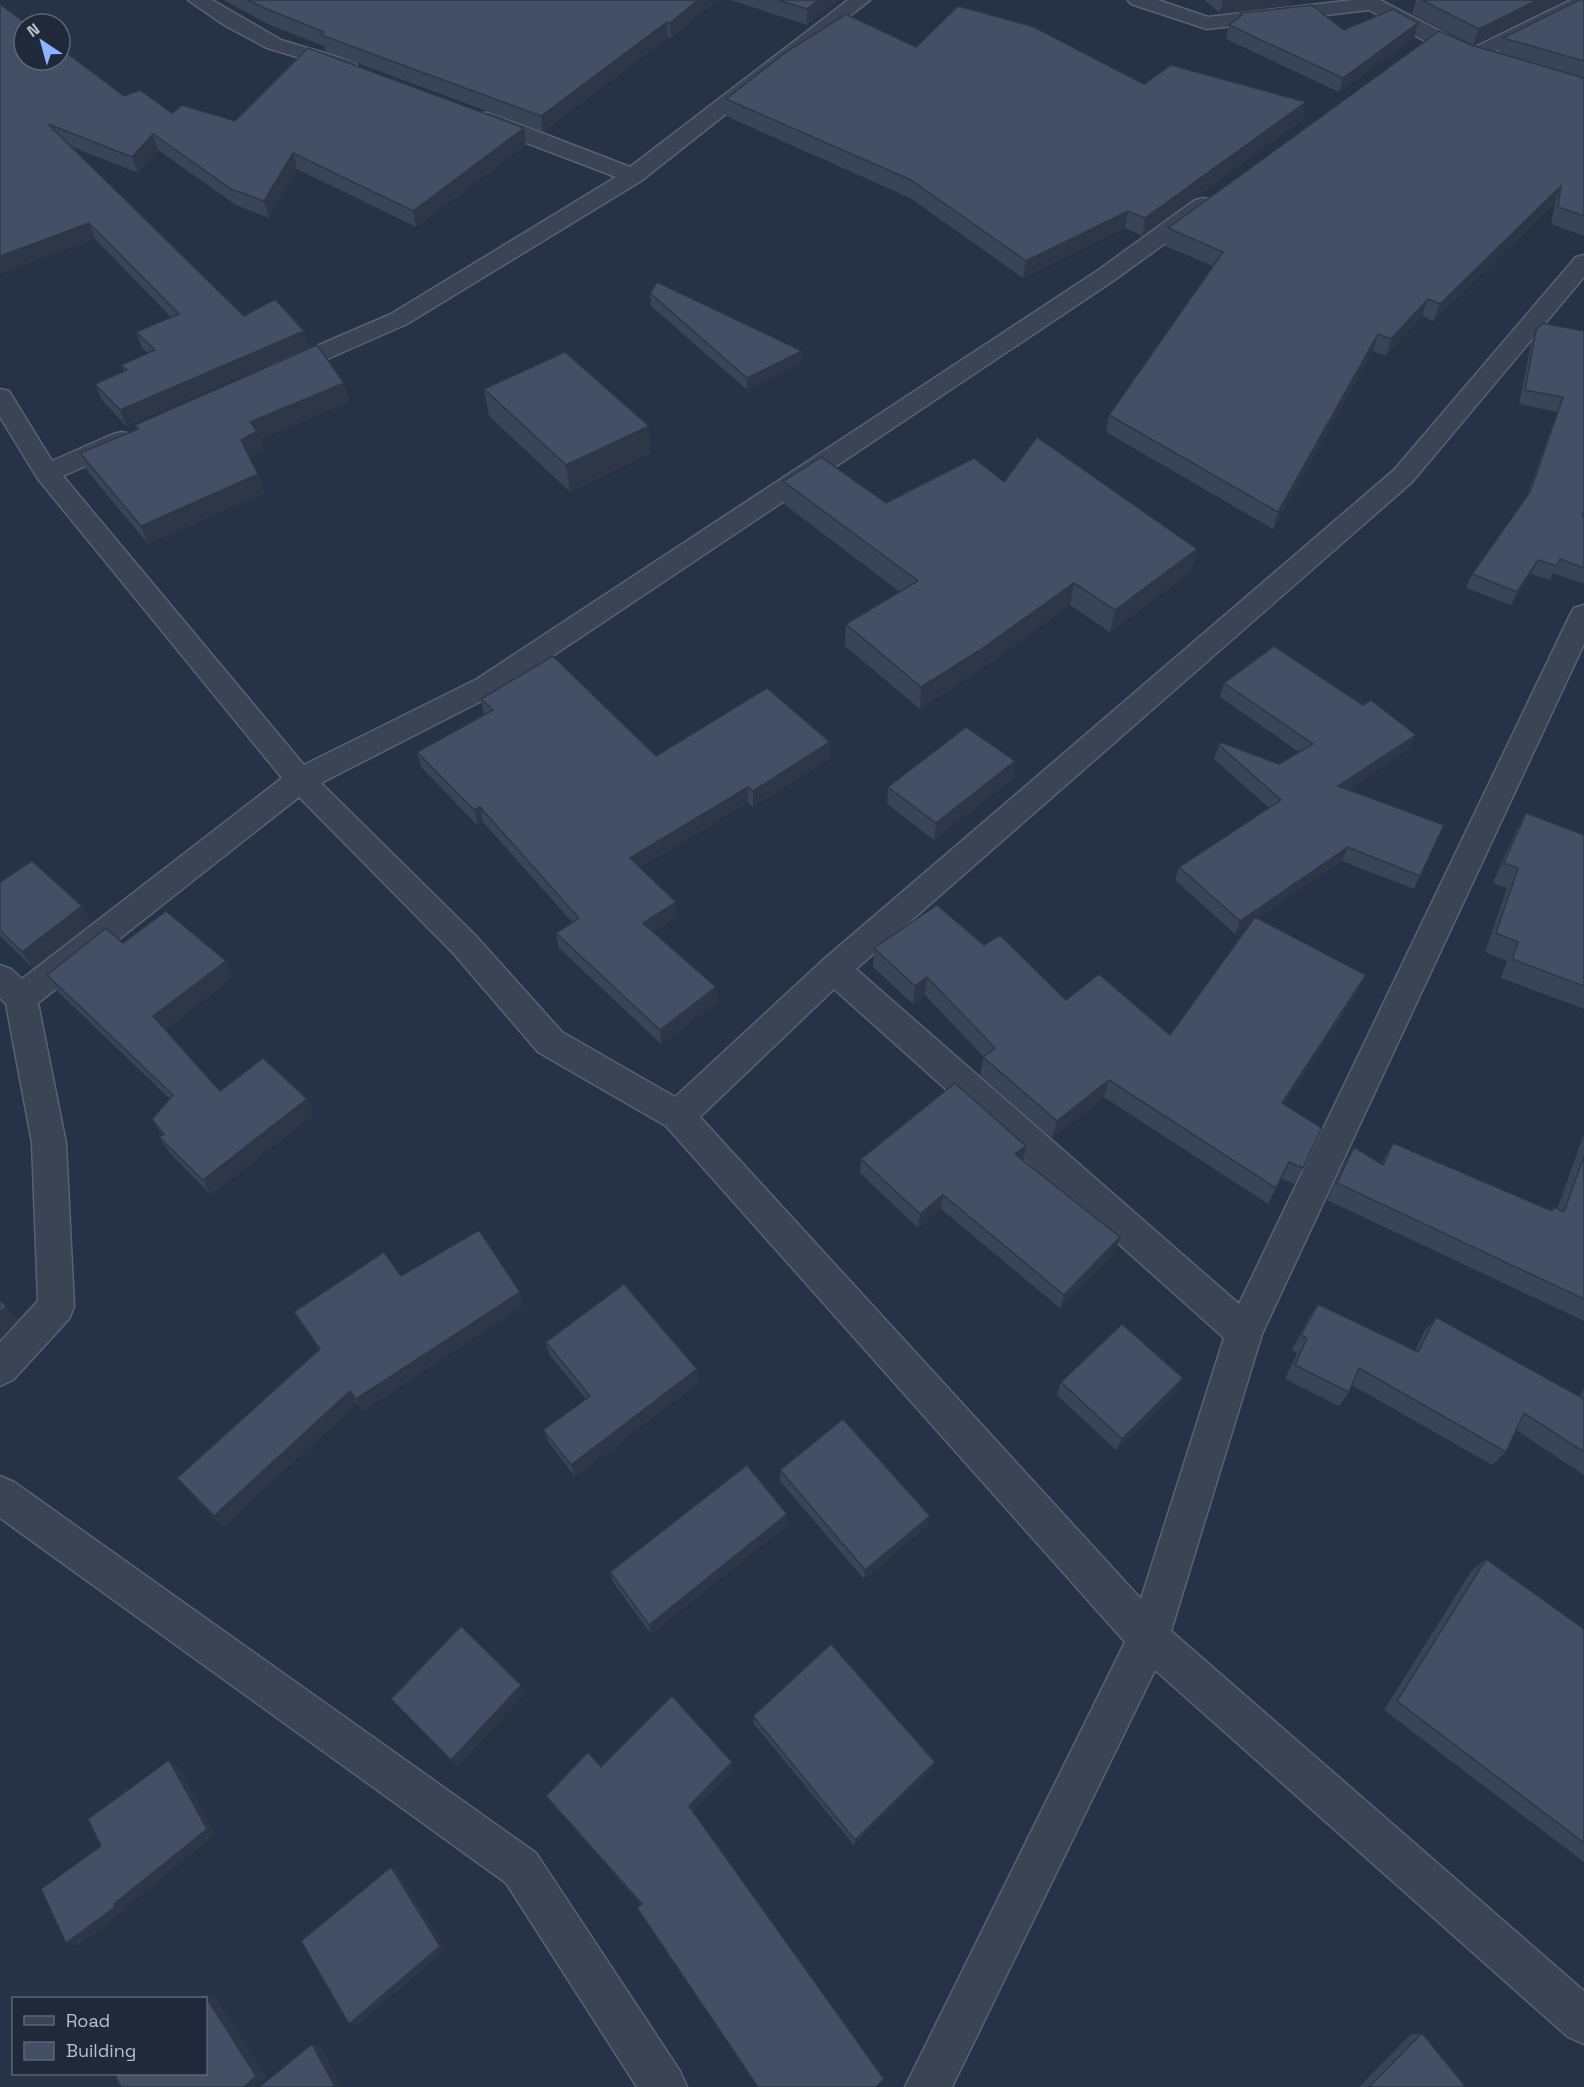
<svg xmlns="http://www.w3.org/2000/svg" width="1584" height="2087" font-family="'Space Grotesk',sans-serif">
	<rect width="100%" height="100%" fill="#263245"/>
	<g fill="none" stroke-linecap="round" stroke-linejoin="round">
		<!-- minor casing -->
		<g stroke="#596272" stroke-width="3">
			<path id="minor" d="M188,0H212L281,40L354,62L357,66L354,70L347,72L267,48L224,25Z
				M848,0H870L641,181L407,324L291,375L282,378L273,375L270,370L273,365L391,314L616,177L474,123L471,118L474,113H490L630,167Z
				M1128,0H1158L1208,17L1353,0H1380L1473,48L1571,0H1584V9L1473,62L1425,41L1369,10L1207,29L1131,4Z
				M1203,198L1211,200L1214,205L1211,210L1113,281L497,693L321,783L475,935L562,1032L675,1097L823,960L1394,470L1576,257L1584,255V277L1412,482L856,969L1239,1304L1570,615L1574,608L1584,605V644L1262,1334L1171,1631L1584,1991V2044L1568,2037L1155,1670L952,2087H905L1125,1642L666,1126L538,1052L453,953L299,797L38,1003L66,1143L74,1307L69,1319L13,1380L0,1386V1342L38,1301L32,1143L6,1004L0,998V965L11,969L22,979L282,778L38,479L0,417V389L9,391L52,461L113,434L122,432L131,434L135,440L131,446L63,476L304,765L477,679L1097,271L1195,200ZM834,989L1224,1338L1141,1599L700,1117Z
				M0,1476L14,1482L536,1853L680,2071L687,2087H637L506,1883L0,1518Z"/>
		</g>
		<!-- minor -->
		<use href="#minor" fill="#3b4454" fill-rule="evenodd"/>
	</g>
	<!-- wall -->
	<path fill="#394457" d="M223,0H717L671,38L668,37L543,132L325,51L324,46L270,25Z
		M731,0H838L807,25Z
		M1204,0H1292L1290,5L1220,13Z
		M1416,0H1566L1473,45L1412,14Z
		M1584,0V236L1551,224L1555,203L1433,321L1422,316L1386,356L1373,351L1273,529L1106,432L1109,415L1213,266L1165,246L1168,228L1471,45L1498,53L1503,38Z
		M0,4L124,96L172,113L235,121L524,128L526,145L416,227L297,169L269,218L236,205L158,150L138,173L72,147L244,316L309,347L126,426L102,400L95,384L124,372L121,365L148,353L142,348L136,332L171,317L95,239Z
		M1240,13L1344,30L1418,23L1414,38L1339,92L1226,39L1229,25L1239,17Z
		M916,47L1144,84L1306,102L1302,120L1142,236L1125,228L1023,278L910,198L726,116V99Z
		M650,293L802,363L747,390L651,306Z
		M1536,330L1584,331V584L1553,573L1550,580L1531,574L1511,605L1466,588L1472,574L1527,496L1557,412L1519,404L1531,344Z
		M344,383L349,402L260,439L263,450L249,457L258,474L264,493L148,544L88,472L80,453L136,429L135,425Z
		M484,389L651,453L570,492L489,416Z
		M783,481L886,503L1004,482L1197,549L1191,572L1110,632L1070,605L977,672L920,709L845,646L846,624L900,592L784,504Z
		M1224,683L1409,749L1348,790L1420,876L1414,889L1342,861L1257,918L1357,993L1284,1104L1303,1168L1294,1184L1281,1178L1268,1204L1104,1097L1052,1138L980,1075L984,1057L925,995L913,1004L873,967L874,948L984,945L1066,1000L1170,1035L1250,923L1235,934L1175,880L1179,867L1269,808L1214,759L1219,745L1279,764L1299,752L1220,697Z
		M481,699L656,756L830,742V758L753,807L748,802L640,868L677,916L653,932L716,987L717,1002L661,1044L559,948L556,933L572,922L483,822L478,826L421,767L417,752L484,714Z
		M1015,761L1012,779L934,840L887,804L888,787Z
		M1526,813L1584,835V1009L1501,978L1507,961L1485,952L1507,888L1493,883L1515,833Z
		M0,882L82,906L91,923L33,968L0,936Z
		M123,943L233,977L165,1030L220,1091L307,1099L314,1114L211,1195L169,1152L159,1137L162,1135L152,1119L170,1099L57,991L47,975Z
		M1584,1134V1321L1327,1200L1344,1164L1354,1147L1381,1164L1393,1143L1551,1211L1554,1207L1557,1209Z
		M1026,1146L1023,1160L1115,1251L1060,1308L941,1209L918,1228L860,1173L861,1159Z
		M401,1276L524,1305L363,1411L357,1403L223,1527L177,1478L319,1350L294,1312Z
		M1318,1304L1415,1351L1424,1332L1436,1317L1579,1397L1584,1388V1475L1516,1430L1506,1452L1492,1465L1352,1385L1349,1392L1339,1406L1285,1379L1297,1353L1292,1350L1308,1319Z
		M546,1342L697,1369L699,1382L575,1477L548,1441L543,1430L586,1399L549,1354Z
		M1183,1378L1176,1391L1116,1450L1057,1395L1061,1382Z
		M780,1470L930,1516L927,1526L864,1579L780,1481Z
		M788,1524L651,1634L613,1582L610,1572Z
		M1486,1559L1584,1629V1862L1384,1710L1472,1570Z
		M753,1716L935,1762L932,1769L854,1845L754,1724Z
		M732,1762L733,1771L694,1811L641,1905L552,1803L546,1796L601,1767Z
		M1422,2033L1466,2087H1359L1410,2035Z"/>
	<!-- shaded-wall -->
	<path fill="#2e3747" d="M698,0H717L671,38L670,23Z
		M819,0H838L807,25V9Z
		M1223,0H1292L1290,5L1220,13Z
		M1537,0H1566L1473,45L1479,29Z
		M667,22L668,37L543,132L541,116Z
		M1418,23L1414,38L1339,92L1343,78Z
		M1306,102L1302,120L1142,236L1145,218Z
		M524,128L526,145L416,227L413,211Z
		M153,134L158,150L138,173L132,157Z
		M293,153L297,169L269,218L264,201Z
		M1561,186L1555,203L1433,321L1440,304Z
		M1128,211L1125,228L1023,278L1026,261Z
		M89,223L95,239L0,274V256Z
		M1428,299L1422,316L1386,356L1391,339Z
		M304,331L309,347L126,426L120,410Z
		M1378,334L1373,351L1273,529L1278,512Z
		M802,351V363L747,390V378Z
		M344,383L349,402L260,439L263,450L247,459L241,440L250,422Z
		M649,426L651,453L570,492L566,465Z
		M258,474L264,493L148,544L141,526Z
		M1197,549L1191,572L1110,632L1115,610Z
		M1538,560L1531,574L1511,605L1517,592Z
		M1074,583L1070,605L977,672L920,709L921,687Z
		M1416,735L1409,749L1333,800L1338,786Z
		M830,742V758L753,807V791Z
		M1015,761L1012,779L934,840L936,823Z
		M748,787V802L632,873L630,858Z
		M480,807L483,822L478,826L474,810Z
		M1348,847L1342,861L1235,934L1240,921Z
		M676,902L677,916L645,938L643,923Z
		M82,906L91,923L33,968L22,952Z
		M226,961L233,977L162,1032L153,1016Z
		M1366,975L1357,993L1274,1120L1282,1103Z
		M927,977L925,995L913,1004L915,986Z
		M716,987L717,1002L661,1044L660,1030Z
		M1109,1080L1104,1097L1052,1138L1057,1121Z
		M307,1099L314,1114L211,1195L203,1180Z
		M1026,1146L1023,1161L1015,1154Z
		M943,1195L941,1209L918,1228L920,1214Z
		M1120,1237L1115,1251L1060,1308L1064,1295Z
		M520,1292L524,1305L363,1411L356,1399Z
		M6,1306L18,1319L0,1339V1313Z
		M697,1369L699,1382L575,1477L571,1465Z
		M1183,1378L1176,1391L1116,1450L1122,1439Z
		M350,1391L357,1403L223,1527L214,1516Z
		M787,1514L788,1524L651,1634L649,1625Z
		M930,1516L927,1526L864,1579L865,1570Z
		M521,1685L526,1693L457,1767L451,1760Z
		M169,1760L178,1766L216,1834L125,1908L126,1910L78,1946L66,1943L114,1904Z
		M732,1762L733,1771L692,1813L689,1806Z
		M935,1762L932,1769L854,1845L855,1840Z
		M391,1867L398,1872L446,1949L357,2026L349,2024Z
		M204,1994L216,1997L267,2078L256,2087H244Z
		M312,2044L321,2046L343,2087H335Z"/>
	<!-- building -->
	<path fill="#424f65" stroke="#2e3747" stroke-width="1.5" d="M248,0H698L670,23L667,22L541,116L321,35L324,32L267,9Z
		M778,0H819L807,9Z
		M1422,0H1537L1479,29Z
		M1579,0H1584V61L1503,38Z
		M0,4L27,24H24V60H60V48L124,96L140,90L172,113L182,105L235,121L308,48L524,128L413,211L293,153L264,201L231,189L153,134L132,157L48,124L244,316L275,299L304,331L120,410L95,384L127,370L121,365L155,350L136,332L179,314L89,223L0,256Z
		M1312,5L1344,30L1393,9L1418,23L1343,78L1229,25L1242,15L1240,13Z
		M958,6L1034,27L1144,84L1171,65L1306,102L1145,218L1128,211L1026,261L911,180L726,99L786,52L846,14L916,47Z
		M1439,31L1471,45L1584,78V216L1558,207L1561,186L1440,304L1428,299L1391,339L1378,334L1278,512L1109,415L1223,252L1168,228Z
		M657,282L802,351L747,378L650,293Z
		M1542,323L1584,331V512L1582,515L1584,516V568L1560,559L1556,566L1538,560L1517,592L1472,574L1530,492L1563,397L1525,390L1536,330Z
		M317,345L344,383L250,422L257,431L241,440L258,474L141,526L80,453L138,429L135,425Z
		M565,352L649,426L566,465L484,389Z
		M1037,437L1197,549L1115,610L1074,583L980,650L921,687L846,624L918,581L783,481L821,457L886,503L974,458L1004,482Z
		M1274,646L1363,705L1371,700L1416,735L1338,786L1444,825L1420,876L1348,847L1240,921L1179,867L1281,800L1219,745L1220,742L1279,764L1313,744L1224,683Z
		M553,656L656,756L767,688L830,742L753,791L748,787L630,858L676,902L643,923L716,987L660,1030L556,933L579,918L480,807L474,810L417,752L493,710L481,699Z
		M966,727L1015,761L936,823L888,787Z
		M1526,813L1584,835V986L1512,959L1518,942L1496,933L1518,868L1504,863Z
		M32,861L82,906L22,952L0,930V882Z
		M937,905L984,945L1000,935L1066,1000L1099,974L1170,1035L1255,917L1366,975L1282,1103L1322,1128L1303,1168L1289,1162L1276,1188L1109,1080L1057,1121L983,1057L995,1048L927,977L915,986L874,948Z
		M166,911L226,961L153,1016L220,1091L263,1058L307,1099L203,1180L159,1137L164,1134L152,1119L173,1095L47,975L106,928L123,943Z
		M955,1083L1026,1146L1015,1154L1120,1237L1064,1295L943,1195L920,1214L861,1159Z
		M1393,1143L1552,1211L1554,1207L1564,1212L1584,1156V1299L1337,1183L1354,1147L1383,1165Z
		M479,1230L520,1292L356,1399L350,1391L214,1516L177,1478L320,1349L294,1312L384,1252L401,1276Z
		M624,1284L697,1369L571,1465L543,1430L590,1396L546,1342Z
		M0,1300L6,1306L0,1313Z
		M1318,1304L1418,1352L1436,1317L1584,1399V1398V1452L1524,1413L1506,1452L1359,1368L1349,1392L1295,1365L1307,1338L1301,1335Z
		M1122,1324L1183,1378L1122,1439L1061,1382Z
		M843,1419L930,1516L865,1570L780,1470Z
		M747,1465L787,1514L649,1625L610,1572Z
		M1486,1559L1584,1629V1843L1397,1701Z
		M461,1626L521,1685L451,1760L391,1699Z
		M831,1644L935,1762L855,1840L753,1716Z
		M672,1696L732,1762L689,1806L884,2079L876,2087H758L637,1908L642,1904L546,1796L588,1752L601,1767Z
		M169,1760L207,1829L114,1904L115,1907L66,1943L41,1889L101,1846L88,1819Z
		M391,1867L440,1946L349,2024L301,1941Z
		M204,1994L256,2076L244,2087H121L114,2073H206V1998H199Z
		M1422,2033L1466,2087H1369Z
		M312,2044L335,2087H259Z"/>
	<!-- legend -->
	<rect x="12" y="1997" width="195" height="78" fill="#1f293a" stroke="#5c6575" stroke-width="1.5"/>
	<rect x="24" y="2016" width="30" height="9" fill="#3b4454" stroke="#5c6575" stroke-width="1.5"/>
	<text x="66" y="2027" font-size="18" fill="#b8c0ce">Road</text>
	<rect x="24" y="2042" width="30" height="18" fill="#424f65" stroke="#5c6575" stroke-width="1.5"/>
	<text x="66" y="2057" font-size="18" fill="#b8c0ce">Building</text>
	<!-- north arrow -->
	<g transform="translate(42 42) rotate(324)"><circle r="28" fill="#1f293a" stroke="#5c6575" stroke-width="1.5"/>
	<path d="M0-4.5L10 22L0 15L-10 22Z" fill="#8eb4fd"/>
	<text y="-9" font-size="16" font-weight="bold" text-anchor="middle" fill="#b8c0ce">N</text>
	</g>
</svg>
